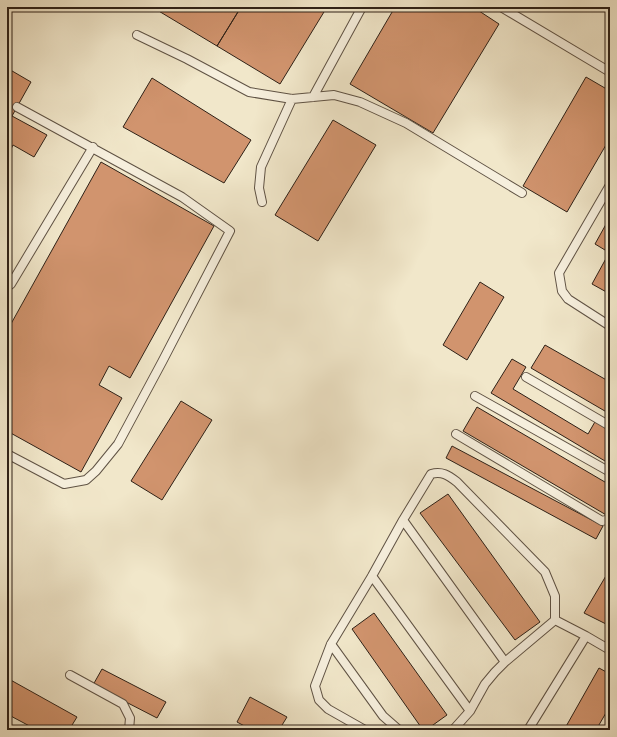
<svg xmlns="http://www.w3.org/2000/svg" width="617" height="737" font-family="Alegreya,serif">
	<rect width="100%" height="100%" fill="#f1e7ca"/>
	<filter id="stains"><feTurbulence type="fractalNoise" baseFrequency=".005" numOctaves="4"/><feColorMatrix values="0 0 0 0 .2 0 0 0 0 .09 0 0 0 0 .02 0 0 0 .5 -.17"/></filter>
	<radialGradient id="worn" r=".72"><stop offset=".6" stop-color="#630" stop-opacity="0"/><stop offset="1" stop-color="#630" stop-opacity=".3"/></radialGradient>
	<!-- building -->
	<path fill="#d1946e" stroke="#2e2117" d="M152,7H241L217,46Z
		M241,7H327L280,84L217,46Z
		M395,7H473L499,24L433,133L350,84Z
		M7,68L31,82L12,116L47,135L34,157L13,145L7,157Z
		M586,77L610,91V138L567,212L523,186Z
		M152,78L251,140L224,183L123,127Z
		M333,120L376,145L318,241L275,215Z
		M101,162L214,226L130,378L109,366L99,385L122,398L81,472L7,431V331Z
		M610,217V253L595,244Z
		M609,253H610V294L592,284Z
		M480,282L504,297L467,360L443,345Z
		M545,345L610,382V414L531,368Z
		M512,359L526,367L513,389L588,434L596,420L610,429V464L491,393Z
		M181,401L212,420L162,500L131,481Z
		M477,407L610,485V512L608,516L463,431Z
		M452,446L603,526L596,539L446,458Z
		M448,494L540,622L515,640L420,513Z
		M610,569V621L608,625L584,613Z
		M374,613L447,715L426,730H423L352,629Z
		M599,668L610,674V706L596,730H564Z
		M102,669L166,702L157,718L93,685Z
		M7,678L77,717L69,730H37L7,714Z
		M250,697L287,717L279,730H252L237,722Z"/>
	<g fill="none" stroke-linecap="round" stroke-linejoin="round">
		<!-- service casing -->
		<g stroke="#5f5244" stroke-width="10">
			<path id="service" d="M501,7L610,72
				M137,35L187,59L249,92L292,99L334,95L360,102L406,123L522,193
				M313,97L362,7
				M610,185L559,273L562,291L568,299L610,326
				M262,202L259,188L261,167L292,99
				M7,287L11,284L93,147
				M526,377L610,426
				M475,396L610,472
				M456,434L602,521L610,519
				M7,454L64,484L86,480L96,471L118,444L162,362L230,231L182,197L17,107
				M403,520L505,662
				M372,576L470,711
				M555,620L586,636
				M331,644L383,716L399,730
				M70,675L123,704L130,718L129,730
				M365,730L328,709L319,700L315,686L331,644L372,576L403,520L431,474C442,471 448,475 457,482L545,572L555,596V620L505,662L495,672L485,684L470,711L453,730
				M528,730L586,636L610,650"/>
		</g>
		<!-- service -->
		<use href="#service" stroke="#f6efdd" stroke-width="8"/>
	</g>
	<!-- margin -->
	<rect width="617" height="737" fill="none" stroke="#f1e7ca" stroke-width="24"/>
	<rect x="8" y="8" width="601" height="721" fill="none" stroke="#2e2117" stroke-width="2"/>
	<rect x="12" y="12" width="593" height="713" fill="none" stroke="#2e2117"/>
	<rect width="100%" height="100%" filter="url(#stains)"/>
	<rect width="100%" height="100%" fill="url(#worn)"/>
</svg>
